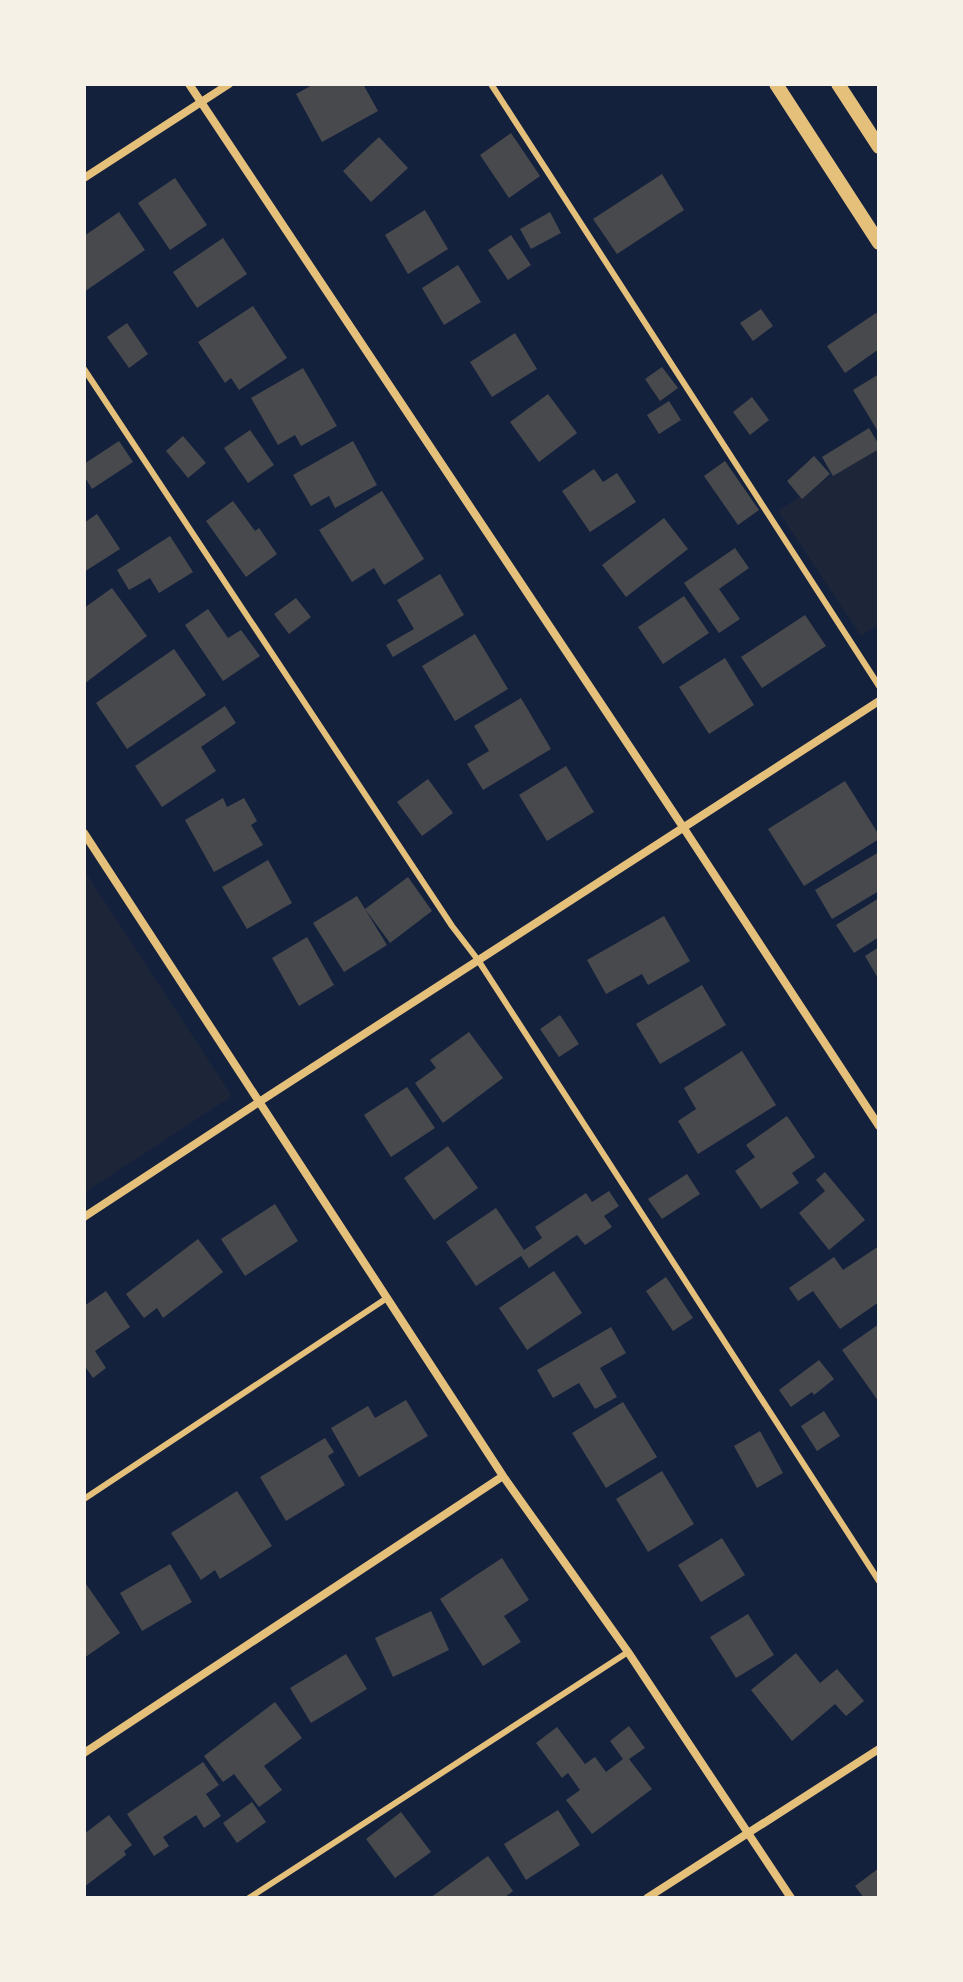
<svg xmlns="http://www.w3.org/2000/svg" width="963" height="1982" font-family="'Open Sans',sans-serif">
	<rect width="100%" height="100%" fill="#14213d"/>
	<!-- green -->
	<path fill="#1d2539" d="M879,444V624L861,636L778,511Z
		M84,870L232,1096L84,1193Z"/>
	<!-- building -->
	<path fill="#48494c" d="M314,84H363L378,111L322,142L296,94Z
		M511,133L540,176L509,198L480,155Z
		M379,137L408,168L371,202L343,171Z
		M662,174L684,210L617,254L593,219Z
		M175,178L207,225L170,250L138,203Z
		M425,210L448,249L408,274L385,235Z
		M119,212L145,250L84,292V236Z
		M550,212L561,233L531,249L520,229Z
		M511,235L531,265L508,280L488,250Z
		M223,238L247,274L197,308L173,272Z
		M458,265L481,302L444,325L422,288Z
		M253,306L287,358L239,390L231,378L225,383L198,342Z
		M761,309L773,326L753,341L740,323Z
		M876,313L879,318V349L845,373L827,346Z
		M127,323L148,354L129,368L107,337Z
		M515,333L537,369L492,397L470,362Z
		M662,367L678,388L660,401L645,379Z
		M303,368L337,426L301,446L295,435L278,445L251,398Z
		M879,374V433L853,390Z
		M548,394L577,433L539,462L510,422Z
		M752,397L769,420L750,435L733,412Z
		M669,401L681,420L659,434L647,415Z
		M869,428L879,445V449L833,476L822,457Z
		M250,430L274,465L248,483L224,448Z
		M183,436L206,463L188,478L166,451Z
		M119,441L133,462L92,489L84,476V464Z
		M353,441L377,485L335,508L329,496L311,506L293,475Z
		M814,456L830,474L802,499L787,481Z
		M725,461L759,510L738,525L704,476Z
		M594,469L603,482L617,473L636,502L590,532L562,491Z
		M382,491L424,559L384,585L374,568L352,582L319,530Z
		M233,501L255,531L259,528L277,554L246,577L206,521Z
		M97,514L120,549L84,572V523Z
		M664,518L688,549L626,597L602,565Z
		M170,536L193,572L159,593L150,578L129,590L117,570Z
		M735,548L749,568L719,589L740,619L719,633L684,583Z
		M440,574L464,615L393,657L386,645L414,629L397,600Z
		M112,588L147,636L84,684V608Z
		M684,596L709,633L663,664L638,627Z
		M296,598L311,617L289,634L274,614Z
		M208,609L228,638L241,630L260,656L223,681L185,625Z
		M805,615L826,646L762,688L741,657Z
		M475,634L508,689L455,721L422,666Z
		M174,649L206,695L127,749L96,703Z
		M725,658L754,705L709,734L679,687Z
		M521,698L551,749L483,790L467,764L489,751L474,726Z
		M225,706L236,723L201,747L216,771L162,807L135,766Z
		M566,766L594,812L547,841L519,795Z
		M428,779L453,813L422,836L397,802Z
		M845,781L879,835V839L804,886L768,829Z
		M223,798L227,807L244,798L257,821L251,825L263,845L214,872L185,820Z
		M879,852V891L832,919L815,890Z
		M268,860L292,903L247,929L222,887Z
		M408,877L432,911L390,943L365,909Z
		M357,896L387,945L344,972L313,923Z
		M879,898V937L854,953L836,925Z
		M664,916L690,961L648,985L642,974L606,994L587,960Z
		M307,937L334,985L299,1006L272,958Z
		M879,947V980L865,956Z
		M702,985L726,1025L660,1064L636,1024Z
		M560,1015L579,1044L559,1057L540,1029Z
		M469,1032L503,1078L443,1123L415,1083L436,1068L430,1060Z
		M742,1051L776,1105L698,1154L678,1121L696,1109L684,1088Z
		M407,1087L435,1128L391,1157L364,1115Z
		M787,1116L815,1157L792,1173L799,1183L761,1209L735,1171L755,1157L746,1145Z
		M448,1146L478,1188L434,1220L404,1178Z
		M825,1172L865,1220L829,1250L799,1213L825,1191L816,1180Z
		M687,1174L700,1194L662,1219L648,1199Z
		M609,1191L619,1206L604,1216L612,1227L585,1245L577,1235L529,1268L521,1256L476,1286L446,1242L496,1208L524,1250L542,1238L535,1227L586,1193L592,1202Z
		M275,1204L298,1241L245,1276L221,1239Z
		M198,1239L223,1272L163,1318L157,1308L144,1318L126,1294Z
		M879,1246V1302L840,1329L813,1291L798,1301L789,1288L834,1257L843,1270Z
		M554,1271L582,1313L527,1350L499,1308Z
		M666,1277L693,1318L673,1331L646,1291Z
		M106,1291L130,1327L95,1351L106,1368L93,1378L84,1365V1306Z
		M879,1324V1402L842,1350Z
		M611,1327L626,1353L600,1368L617,1397L595,1409L579,1383L553,1398L537,1370Z
		M819,1360L834,1379L814,1395L812,1392L791,1407L779,1390Z
		M406,1400L428,1436L359,1477L331,1428L368,1406L375,1418Z
		M623,1402L657,1457L606,1488L572,1433Z
		M824,1411L840,1436L817,1451L801,1426Z
		M760,1431L783,1473L757,1488L734,1446Z
		M325,1438L334,1452L328,1456L345,1485L286,1521L260,1477Z
		M662,1471L694,1524L648,1552L616,1499Z
		M237,1491L272,1546L220,1579L215,1570L201,1580L171,1533Z
		M722,1538L745,1575L701,1602L678,1565Z
		M502,1558L529,1600L504,1616L521,1642L483,1666L440,1599Z
		M170,1564L192,1602L142,1631L120,1593Z
		M84,1581L120,1633L84,1658Z
		M431,1611L449,1650L393,1677L375,1638Z
		M748,1614L774,1655L736,1678L710,1637Z
		M796,1653L820,1683L837,1669L864,1701L846,1716L835,1704L792,1741L751,1690Z
		M346,1654L367,1689L311,1723L290,1688Z
		M275,1702L302,1738L264,1766L282,1790L259,1807L234,1774L223,1782L204,1756Z
		M629,1726L645,1748L629,1759L652,1789L592,1834L566,1800L580,1790L568,1773L562,1778L536,1743L557,1727L585,1764L595,1757L606,1772L623,1759L610,1741Z
		M203,1762L219,1785L206,1794L221,1816L204,1828L196,1815L163,1837L169,1846L154,1856L127,1814Z
		M252,1802L266,1822L237,1843L223,1823Z
		M558,1810L580,1845L526,1880L504,1844Z
		M401,1812L431,1852L395,1878L366,1839Z
		M109,1815L132,1845L124,1851L126,1855L84,1887V1834Z
		M488,1856L513,1891L504,1898H430Z
		M879,1868V1898H864L855,1886Z"/>
	<g fill="none" stroke-linecap="round" stroke-linejoin="round">
		<!-- service -->
		<path stroke="#e5c07b" stroke-width="6" d="M491,84L879,686
			M84,369L452,926L478,960L879,1581
			M84,1499L387,1298
			M249,1898L628,1652"/>
		<!-- minor -->
		<path stroke="#e5c07b" stroke-width="8" d="M189,84L683,827L879,1126
			M84,178L229,84
			M84,833L503,1476L628,1652L791,1898
			M84,1217L259,1102L879,701
			M84,1753L503,1476
			M647,1898L879,1749"/>
		<!-- tertiary -->
		<path stroke="#e5c07b" stroke-width="14" d="M776,84L879,243
			M838,84L879,147"/>
	</g>
	<!-- border -->
	<rect width="963" height="1982" fill="none" stroke="#f6f1e7" stroke-width="172"/>
</svg>
